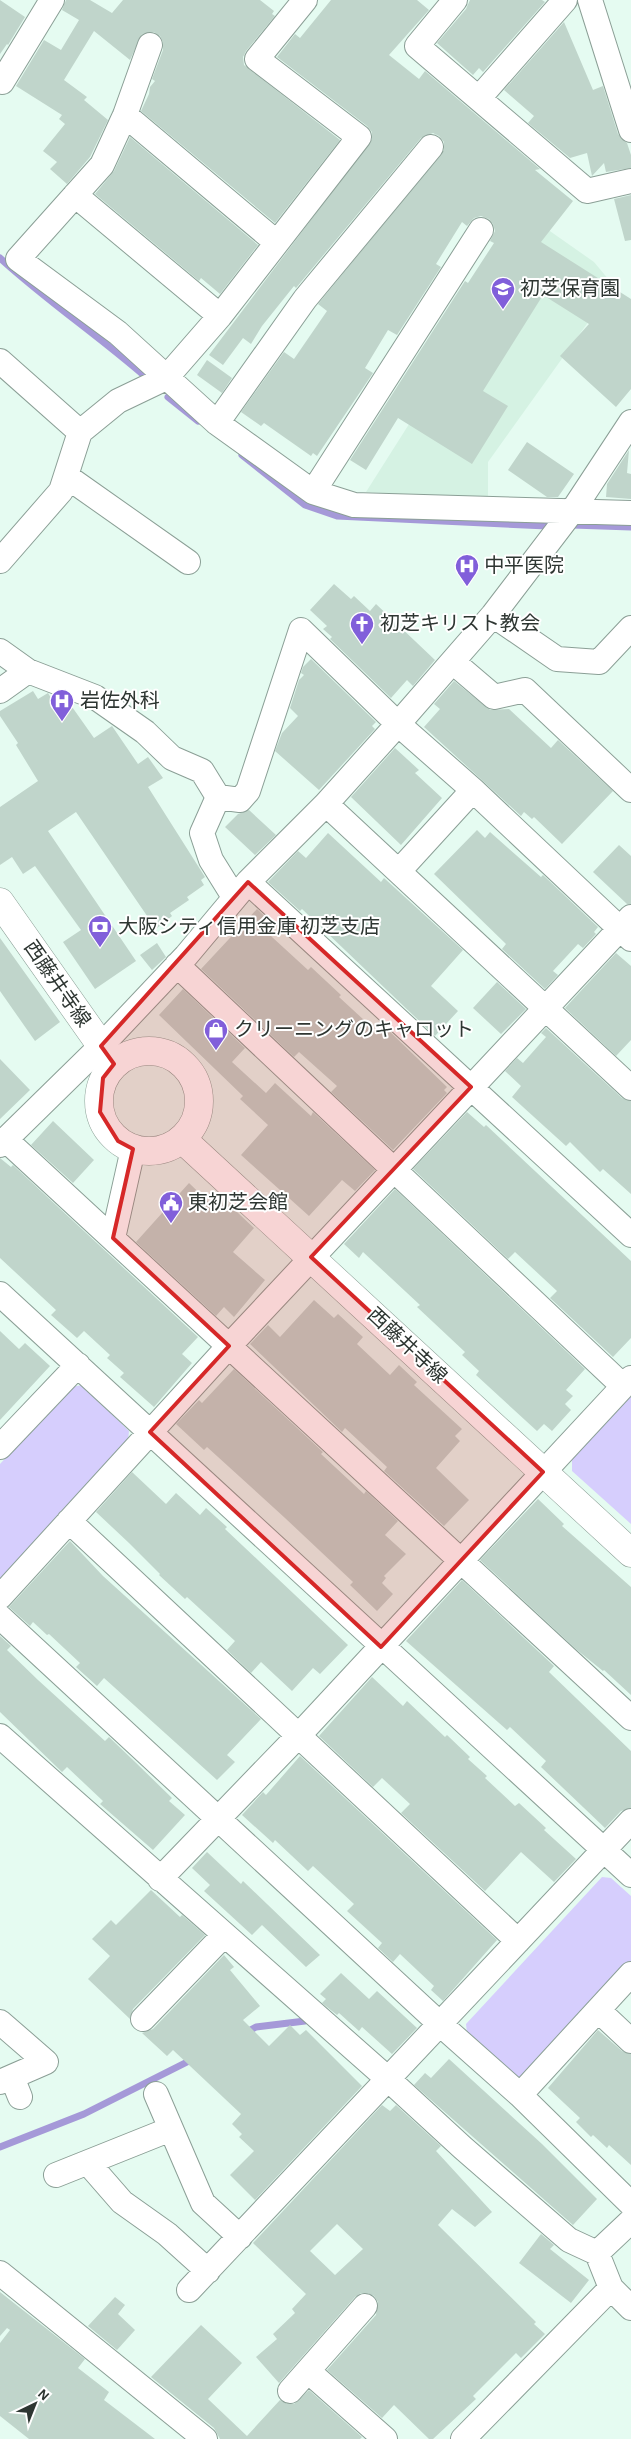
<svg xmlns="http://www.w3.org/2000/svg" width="631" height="2439" font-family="'Alegreya Sans','Noto Sans JP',sans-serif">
	<rect width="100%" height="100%" fill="#e5fbf1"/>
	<!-- built -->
	<path fill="#d5f2e3" d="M537,222L594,262L614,286L488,462V500L366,492Z"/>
	<!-- green -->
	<path fill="#d6cefd" d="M82,1385L129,1431L128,1441L0,1581V1464L72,1387Z
		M631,1395V1524L572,1471V1458Z
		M602,1877L611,1878L631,1896V1964L524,2078H516L467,2033L466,2024Z"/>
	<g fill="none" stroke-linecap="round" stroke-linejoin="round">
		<!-- stream -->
		<path stroke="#a599d8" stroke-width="7" d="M0,258C47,301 99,336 147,378
			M168,397L198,421
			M242,455L305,505L337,516L547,526
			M572,525L631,527
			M245,2033L256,2027L305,2021
			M0,2147L84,2114L193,2059"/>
	</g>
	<!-- building -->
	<path fill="#c0d5cb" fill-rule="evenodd" d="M0,0L25,17L8,45L7,44L0,54Z
		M66,0H90L112,13L123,0H260L274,11L272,14L275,16L246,51L243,57L244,65L340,140L275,223L141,111L149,94L150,87L155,81L152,79L163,50V42L160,36L154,32L142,34L130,60L94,31L64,80L87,97L84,100L108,120L90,157L67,184L50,169L57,162L43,151L65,124L59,119L62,115L16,86L44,40L61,50L79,20L62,10Z
		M331,0H417L429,10L389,55L419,79L425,71L540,169L535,170L573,201L541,242L631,299V389L616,407L560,356L589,324L543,295L483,391L508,406L472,464L398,418L366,470L350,460L465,281L468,283L494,243L490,241L495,231L493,224L489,219L481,216L474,218L467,226L462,222L436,264L441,267L397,335L388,330L365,368L373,373L317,456L313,453L311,456L264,423L261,426L241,412L284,352L294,359L327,311L318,304L444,150V142L439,136L433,133L421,138L296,288L294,286L262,326L251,344L243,338L223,365L209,355L372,139V132L367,126L277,57L295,34L300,38Z
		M470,0H542L545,2L483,72L479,68L473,75L437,43L466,9Z
		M564,22L593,90L603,86L618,134L627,143L631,155V168L606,172L604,163L592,176L587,153L570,158L528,123L534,116L504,90Z
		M130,137L258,245L220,294L201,278L199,281L95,194L114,171Z
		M631,195V240L625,241L614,199Z
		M207,360L232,378L222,393L197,375Z
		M527,442L574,474L558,497H547L508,470Z
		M629,450L627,473L631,474V499L606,497L607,484Z
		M334,584L351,599L354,596L370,611L376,604L435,660L413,686L407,680L391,698L330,639L332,637L323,629L327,626L310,610Z
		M311,659L376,722L372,726L375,729L319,790L275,751L282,733L298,716L290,708L299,680L304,675L301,673L303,667Z
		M454,681L490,710L509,709L551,748L558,740L613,791L562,844L534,817L532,819L524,812L521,816L424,727L440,709L434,704Z
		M33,691L38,699L48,693L59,711L70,704L94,738L112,726L138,764L148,757L163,778L148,787L205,877L201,880L204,885L187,897L189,900L170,913L172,916L156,929L76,812L48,831L136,961L95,989L63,942L81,930L35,866L23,874L12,857L0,865V807L38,781L16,745L18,743L0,716V711Z
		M395,748L419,770L415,773L442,798L401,845L351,797Z
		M249,810L276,835L255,855L225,827L238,814Z
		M477,830L485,838L490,832L541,877L543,875L598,927L594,932L596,934L583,948L578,944L553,971L558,975L545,989L502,949L506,944L434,874Z
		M328,833L381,882L384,878L463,950L431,986L458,1011L435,1036L302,909L300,911L268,882L298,851L306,858Z
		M619,845L631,856V904H627L593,872Z
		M257,909L272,923L266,930L272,937L308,970L311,967L341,995L339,997L377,1032L383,1025L447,1087L444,1090L447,1093L393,1150L331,1092L337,1086L299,1052L294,1057L201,969Z
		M0,938L60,1022L35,1041L0,991Z
		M157,943L166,957L152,970L140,955Z
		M616,953L631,966V1040L616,1056L565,1008Z
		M497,982L526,1009L501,1034L473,1008Z
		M183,989L245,1048L232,1062L266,1093L275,1083L311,1116L313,1112L375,1170L355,1191L342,1180L309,1216L241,1155L268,1125L240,1099L243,1096L159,1015Z
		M546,1028L622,1098L631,1101V1194L603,1169L600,1172L570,1142L566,1146L512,1097L521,1086L505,1071L517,1058L523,1063L546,1037L541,1033Z
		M0,1059L30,1090L0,1119Z
		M467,1112L484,1127L486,1125L631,1261V1338L613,1357L550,1298L557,1291L515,1252L508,1259L413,1169Z
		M53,1121L94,1160L73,1183L31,1145Z
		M0,1158L11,1167L13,1165L198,1337L182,1354L192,1363L154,1407L120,1377L124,1373L107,1358L110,1355L84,1331L77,1338L51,1315L56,1310L0,1258Z
		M189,1183L213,1206L221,1197L254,1228L233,1252L265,1280L234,1317L224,1307L216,1316L136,1242Z
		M395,1189L585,1369L566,1390L573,1396L565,1404L571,1410L552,1431L544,1424L537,1431L476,1375L479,1371L462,1355L465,1352L417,1307L420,1305L363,1252L359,1258L344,1244Z
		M314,1300L334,1318L338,1314L363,1337L357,1344L390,1375L399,1365L417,1382L414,1385L462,1429L455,1436L460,1441L436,1468L469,1500L444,1526L384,1471L387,1467L345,1428L342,1432L250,1344L268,1325L280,1337Z
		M0,1331L19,1349L25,1343L50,1366L0,1420Z
		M234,1369L323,1452L321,1454L364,1494L366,1491L398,1521L385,1535L406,1554L384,1576L386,1578L382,1583L393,1594L377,1611L350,1585L353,1582L285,1518L207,1447L204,1450L176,1424L199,1400L202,1403Z
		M132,1472L166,1504L176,1493L200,1515L206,1508L227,1527L225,1529L348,1645L320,1674L313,1668L292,1691L261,1662L251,1673L227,1650L235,1641L187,1597L185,1599L159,1575L160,1574L129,1543L96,1512Z
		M538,1499L564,1524L562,1526L631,1587V1695L604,1670L603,1671L577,1650L480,1560Z
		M70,1541L103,1576L261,1719L227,1755L235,1762L217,1780L104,1678L97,1686L76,1667L80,1663L49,1634L47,1635L33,1622L30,1626L9,1607Z
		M462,1580L554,1666L549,1672L631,1751V1808L621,1811L605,1828L541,1767L546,1761L510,1727L507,1730L406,1641Z
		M0,1636L11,1646L7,1650L38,1680L105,1741L109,1737L132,1759L172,1798L169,1801L185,1815L153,1850L100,1804L103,1801L67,1767L62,1772L0,1712Z
		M372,1677L403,1706L407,1701L445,1737L447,1735L470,1757L468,1759L487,1776L485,1778L515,1806L519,1803L546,1828L544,1830L576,1859L554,1882L521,1852L485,1891L401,1813L410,1804L382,1778L373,1787L319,1736Z
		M300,1756L497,1940L443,2001L431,1990L434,1986L400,1954L393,1962L378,1948L382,1943L347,1911L354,1904L313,1866L308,1871L275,1840L273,1843L242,1815L263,1792L266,1795Z
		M207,1852L241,1884L243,1881L320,1955L306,1967L262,1925L252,1935L204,1891L210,1885L192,1868Z
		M151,1890L180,1917L182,1915L205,1935L133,2009L130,2019L88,1979L110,1956L92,1939L111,1920L116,1925Z
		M224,1955L234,1967L230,1970L260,2006L243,2020L269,2046L290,2025L300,2035L306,2030L362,2086L255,2200L230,2175L254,2151L239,2137L242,2134L232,2124L241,2114L173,2050L167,2056L142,2033L153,2029Z
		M341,1973L369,1999L377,1991L417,2028L392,2054L362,2027L359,2031L339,2013L337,2015L322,2003L326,1999L320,1994Z
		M598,2030L622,2051L631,2054V2165L609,2145L607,2148L593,2135L591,2137L576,2122L580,2118L548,2088Z
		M449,2059L542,2144L597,2199L573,2225L414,2085L425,2073L431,2078Z
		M382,2105L390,2111L396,2105L441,2146L436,2151L492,2212L475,2227L452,2209L438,2225L536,2322L534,2324L545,2334L521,2358L516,2353L473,2396L476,2399L433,2439H429L394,2405L382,2418L327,2370L376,2315L378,2302L374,2296L368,2293H361L355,2297L279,2383L256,2357L277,2339L273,2334L295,2313L292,2309L306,2294L253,2243ZM337,2224L363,2249L335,2275L310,2251Z
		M541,2234L554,2245L550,2249L589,2280L571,2303L519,2263Z
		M0,2292L85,2359L78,2368L109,2392L104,2400L155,2439H29L0,2416V2343L10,2330L7,2328L0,2336Z
		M115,2297L125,2305L118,2314L135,2330L117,2350L88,2326Z
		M201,2325L242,2363L208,2399L247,2436L280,2400L287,2404H294L309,2390L362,2437L360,2439H220L214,2428L151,2377Z"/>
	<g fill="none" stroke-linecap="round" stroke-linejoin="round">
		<!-- minor casing -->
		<g stroke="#8b9f96" stroke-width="26">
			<path id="minor" d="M455,0L417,46L587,191L631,181
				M590,0L631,130
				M150,45L125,115L102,165L18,259L118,333L217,423L313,492L354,505L631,513
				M0,80L2,82L52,0
				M479,98L565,0
				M125,115L276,242
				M75,195L220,316
				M0,361L80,432
				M217,423L305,299L431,147
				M66,476L188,562
				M313,492L481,230
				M0,561L61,491L80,432L118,401L166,378L220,316L359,137L257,59L305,0
				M493,615L557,659L599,662L631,628
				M0,651L28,671
				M453,662L494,697L525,690L631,790
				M0,691L28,671L95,697L145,732L172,758L202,771L218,797L202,833L211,860L234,897
				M218,797L240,800L248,791L301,630L398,724L473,790
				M326,804L631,1088
				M399,871L473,790L631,939
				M248,882L631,1235
				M177,965L623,1386
				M6,1140L631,1718
				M0,1145L101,1046L186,956L248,882L326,804L398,724L493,615L573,510L631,422
				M113,1238L133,1149
				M0,1294L631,1875
				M0,1447L78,1365
				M69,1521L518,1941
				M0,1597L229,1346L631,917
				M0,1617L440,2024L520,2095L631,2204
				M0,1736L388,2079L463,2148L569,2240L597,2253
				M160,1879L300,1734L631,1378
				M598,2010L631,2041
				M143,2019L224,1935
				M0,2022L46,2062L0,2082
				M12,2077L20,2097
				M156,2094L203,2203L240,2237
				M520,2095L631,1974
				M88,2163L122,2202L167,2234L208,2271
				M56,2175L171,2129
				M631,2221L597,2253L611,2288L631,2308
				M0,2273L205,2439
				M189,2290L631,1821
				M308,2371L385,2439
				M290,2391L365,2306
				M463,2439L611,2288"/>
		</g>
		<!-- major casing -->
		<g stroke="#8b9f96" stroke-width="29">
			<path id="major" d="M0,902L114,1064
				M99 1101a50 50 0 1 1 100 0a50 50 0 1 1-100 0Z
				M182,1139L631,1553"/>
		</g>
		<!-- minor -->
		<use href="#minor" stroke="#fff" stroke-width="24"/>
		<!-- major -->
		<use href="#major" stroke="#fff" stroke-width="28"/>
	</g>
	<!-- marked area -->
	<path fill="#d62828" fill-opacity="0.2" stroke="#d62828" stroke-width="4" stroke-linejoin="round" d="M248,882L471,1087L311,1257L543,1472L381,1647L150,1432L229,1346L113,1238L133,1149L118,1141L100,1112L103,1078L114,1064L101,1046Z"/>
	<!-- icons -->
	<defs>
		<g id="school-pin" transform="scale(1.25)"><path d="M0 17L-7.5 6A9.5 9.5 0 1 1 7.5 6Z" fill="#815fda" stroke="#fff"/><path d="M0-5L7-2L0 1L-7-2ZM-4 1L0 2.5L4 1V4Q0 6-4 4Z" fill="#fff"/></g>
		<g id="hospital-pin" transform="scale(1.25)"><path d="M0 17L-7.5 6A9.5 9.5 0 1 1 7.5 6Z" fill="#815fda" stroke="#fff"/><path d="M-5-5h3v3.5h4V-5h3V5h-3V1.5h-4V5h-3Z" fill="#fff"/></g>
		<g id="church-pin" transform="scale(1.25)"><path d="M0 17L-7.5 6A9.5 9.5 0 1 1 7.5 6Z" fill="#815fda" stroke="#fff"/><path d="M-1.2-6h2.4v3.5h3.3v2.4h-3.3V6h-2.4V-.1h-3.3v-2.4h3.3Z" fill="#fff"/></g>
		<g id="bank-pin" transform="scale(1.25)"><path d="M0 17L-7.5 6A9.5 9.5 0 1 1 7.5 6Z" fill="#815fda" stroke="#fff"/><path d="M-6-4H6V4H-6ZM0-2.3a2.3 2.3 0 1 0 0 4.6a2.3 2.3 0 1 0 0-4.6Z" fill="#fff"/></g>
		<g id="shop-pin" transform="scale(1.25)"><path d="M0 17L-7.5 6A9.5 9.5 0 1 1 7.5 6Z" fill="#815fda" stroke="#fff"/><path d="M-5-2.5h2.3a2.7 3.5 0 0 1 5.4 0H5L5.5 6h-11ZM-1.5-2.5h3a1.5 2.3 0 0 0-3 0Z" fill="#fff"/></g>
		<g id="civic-pin" transform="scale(1.25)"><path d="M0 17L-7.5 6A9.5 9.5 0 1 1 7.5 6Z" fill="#815fda" stroke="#fff"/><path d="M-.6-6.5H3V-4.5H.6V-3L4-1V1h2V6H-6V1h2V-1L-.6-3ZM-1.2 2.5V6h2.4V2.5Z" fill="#fff"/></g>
	</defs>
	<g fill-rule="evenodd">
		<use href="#school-pin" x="503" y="289"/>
		<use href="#hospital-pin" x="467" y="566"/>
		<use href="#church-pin" x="362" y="624"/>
		<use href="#hospital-pin" x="62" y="701"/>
		<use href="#bank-pin" x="100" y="927"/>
		<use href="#shop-pin" x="216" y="1030"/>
		<use href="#civic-pin" x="171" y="1203"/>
	</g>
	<g text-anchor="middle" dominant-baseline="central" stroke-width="4" stroke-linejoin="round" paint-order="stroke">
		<!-- poi labels -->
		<g font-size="20" fill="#2e3632" stroke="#fff" text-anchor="start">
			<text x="520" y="289">初芝保育園</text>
			<text x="484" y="566">中平医院</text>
			<text x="380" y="624">初芝キリスト教会</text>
			<text x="80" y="701">岩佐外科</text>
			<text x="118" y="927">大阪シティ信用金庫 初芝支店</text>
			<text x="234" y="1030">クリーニングのキャロット</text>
			<text x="188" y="1203">東初芝会館</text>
		</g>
		<!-- street labels -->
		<g font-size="20" fill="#2e3632" stroke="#fff">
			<text transform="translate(57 984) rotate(55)">西藤井寺線</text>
			<text transform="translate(407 1346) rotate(43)">西藤井寺線</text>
		</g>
	</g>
	<!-- north arrow -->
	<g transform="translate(35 2404) rotate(43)" stroke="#ffffff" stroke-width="4" paint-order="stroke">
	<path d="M0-4L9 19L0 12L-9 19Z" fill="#2e3632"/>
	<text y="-8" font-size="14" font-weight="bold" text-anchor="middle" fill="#2e3632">N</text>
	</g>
</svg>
